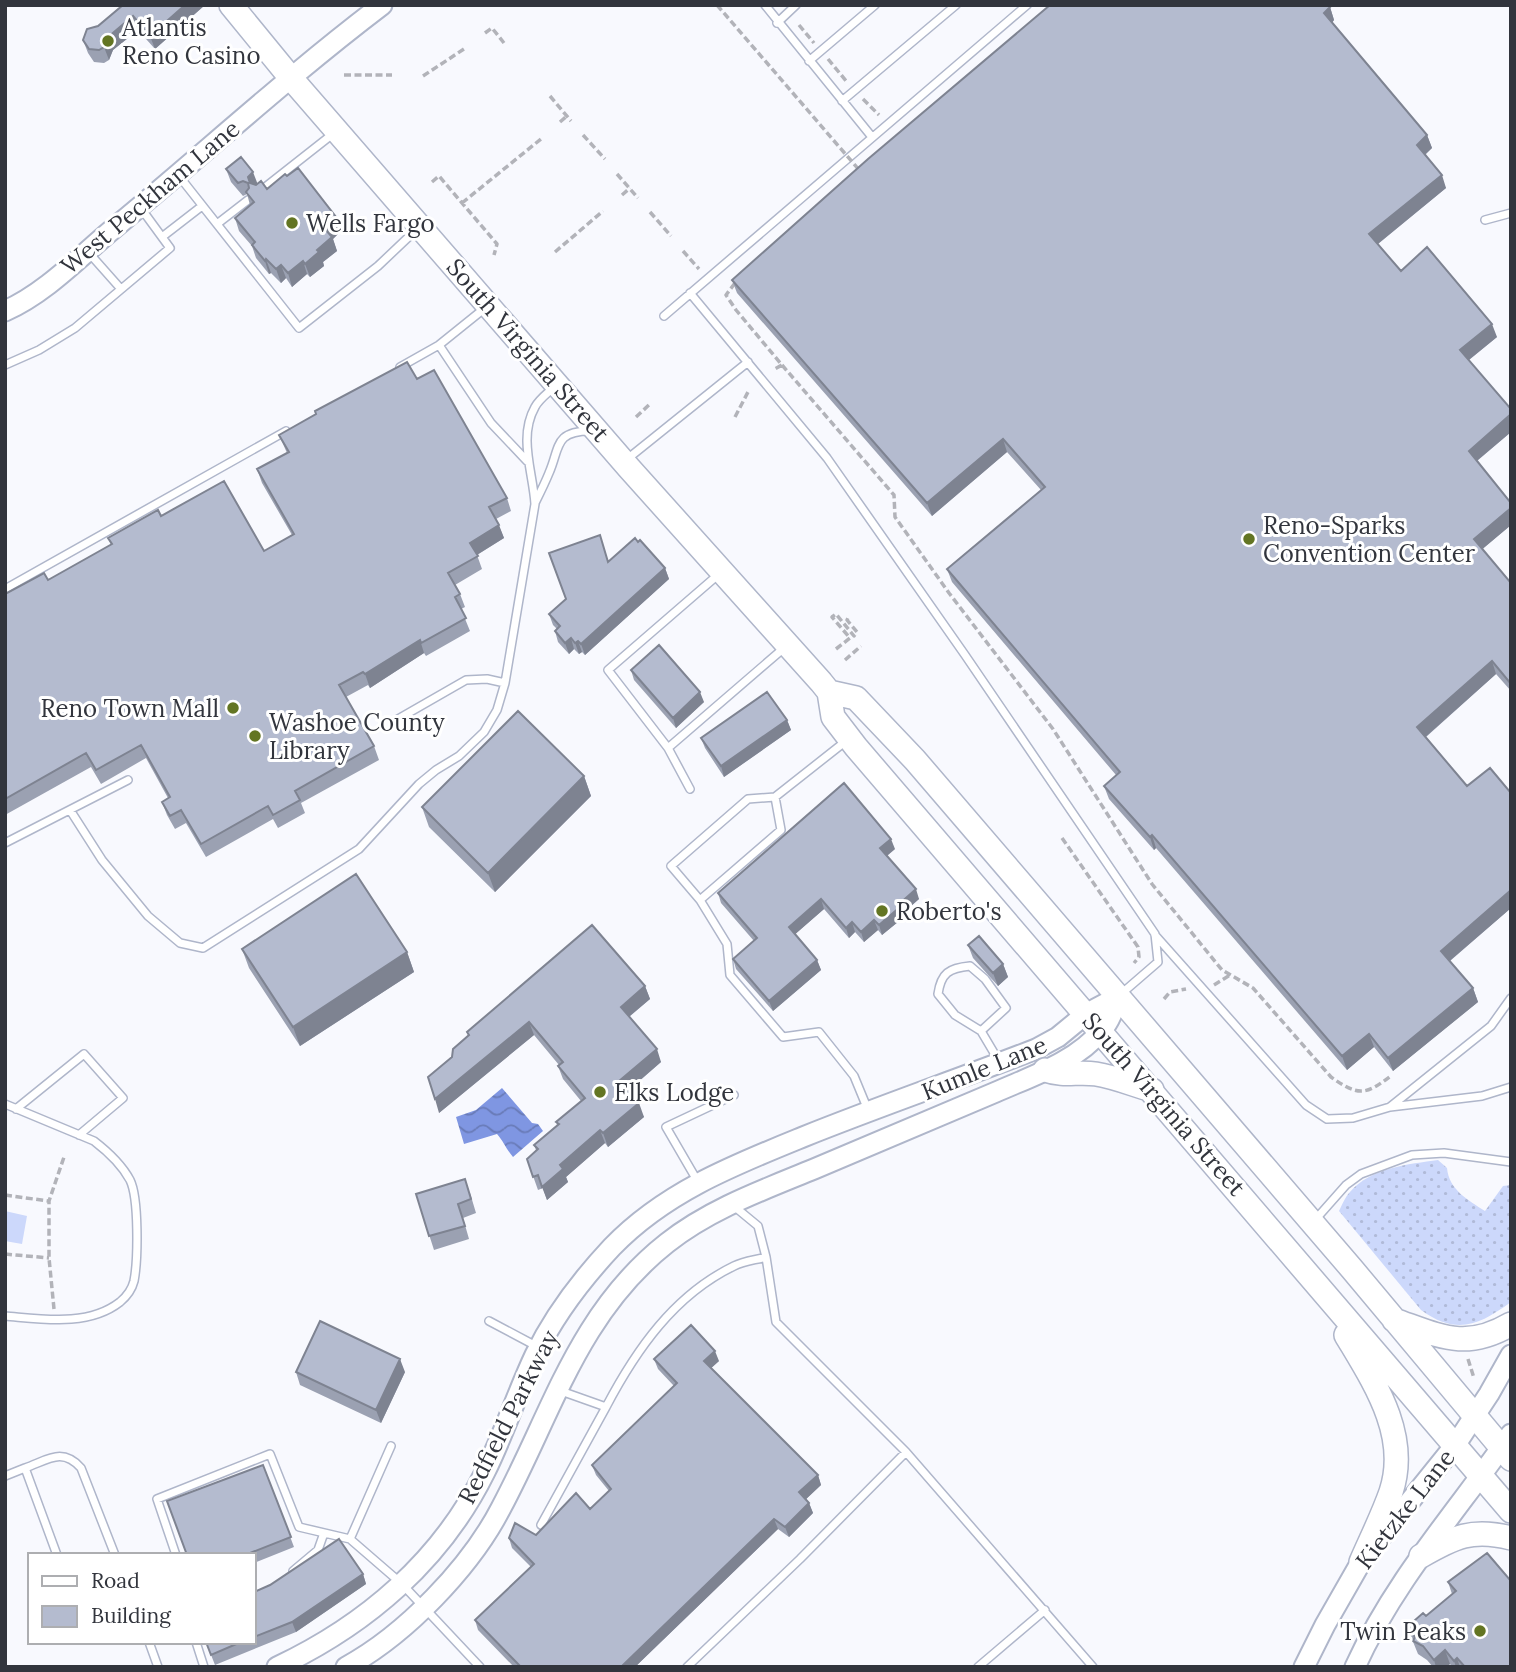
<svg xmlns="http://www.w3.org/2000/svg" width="1516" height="1672" font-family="Lora,serif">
	<defs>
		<pattern id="grass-dots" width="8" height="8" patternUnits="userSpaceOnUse" patternTransform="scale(1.75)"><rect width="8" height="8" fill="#ccd8fb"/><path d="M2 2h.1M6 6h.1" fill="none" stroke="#b0bad8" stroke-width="1.8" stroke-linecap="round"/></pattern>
		<pattern id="water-waves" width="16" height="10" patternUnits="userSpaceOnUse" patternTransform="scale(1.75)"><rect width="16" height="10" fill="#7f96e2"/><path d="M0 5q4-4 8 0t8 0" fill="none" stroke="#697bb8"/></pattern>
	</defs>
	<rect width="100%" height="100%" fill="#f8f9fe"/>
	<!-- grass -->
	<path fill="url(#grass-dots)" d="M1438,1160L1447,1168C1449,1190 1468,1200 1485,1211L1503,1186L1511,1185V1302C1479,1325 1457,1336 1421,1310L1339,1211C1342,1205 1345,1197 1350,1192C1370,1168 1409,1164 1438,1160Z"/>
	<!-- green -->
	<path fill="#ccd8fb" d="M5,1211L27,1216L22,1244L5,1241Z"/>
	<!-- water -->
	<path fill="url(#water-waves)" d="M502,1088L532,1123L538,1124L543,1131L513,1157C506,1149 504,1142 497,1134L464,1144L456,1117L476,1110Z"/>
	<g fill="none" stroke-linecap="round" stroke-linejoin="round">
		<!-- lane casing -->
		<g stroke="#afb6ca" stroke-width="10">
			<path id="lane" d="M765,5L872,137
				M777,23L796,5
				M809,61L875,5
				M842,101L956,5
				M179,176L299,328L378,266L417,229
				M259,192L334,133
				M1485,220L1511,213
				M217,224L248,200
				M162,237L202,206
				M89,253L121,289
				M690,293L827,458L965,655L1155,934L1158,962L1121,994
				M664,316L1027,5
				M439,345L491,423L527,461
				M5,365L39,350L75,328L170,248L140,207
				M400,367L439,345L485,308
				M626,460L748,362
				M535,503C540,493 545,483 549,473C560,448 554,431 590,431
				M5,589L286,431
				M398,719L466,680L487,679L505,683
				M668,748L784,648
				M690,789L668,748L608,670L719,574
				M775,797L781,830L700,900L671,866L748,799L775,797L846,741
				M70,810L102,860L148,916L180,943L203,948L359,849L419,784L436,770L459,756L484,732L497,710L505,683L535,504C533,472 518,437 535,407C539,399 548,393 554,387
				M5,843L128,780
				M700,900L727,944L730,975L783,1037L819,1032L854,1076L868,1110
				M1155,935L1306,1105L1327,1119L1353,1118L1390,1107L1491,1026L1511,998
				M981,1031L955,1015L938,994C941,973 949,968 970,966L985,979L1006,1008L981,1031L1000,1063
				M5,1104L94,1141C107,1151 122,1165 130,1180C139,1198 138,1260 134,1281C132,1289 126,1297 120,1302C88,1327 42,1319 5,1316
				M1390,1107L1482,1096L1511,1087
				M16,1109L84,1054L123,1098L79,1135
				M698,1182L666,1127L734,1095
				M735,1207L758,1226L766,1257
				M1315,1220L1346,1185L1361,1174L1412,1155L1444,1153L1511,1162
				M489,1321L538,1347
				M558,1390L606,1407C636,1350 674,1295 734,1266C744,1261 756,1260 766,1257L776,1322L906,1452
				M391,1446L350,1539L402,1584L480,1667
				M25,1468C48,1460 62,1447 81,1468L115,1555
				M5,1476L25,1468L57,1555
				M541,1525L606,1407
				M176,1555L157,1499L270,1454L299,1527L350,1539
				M293,1571L318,1550L324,1533
				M149,1642L158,1667
				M196,1642L204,1667
				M687,1667L800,1559L906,1452L1093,1667
				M978,1667L1045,1610"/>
		</g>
		<!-- secondary casing -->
		<g stroke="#afb6ca" stroke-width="23">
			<path id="secondary" d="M5,311C48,292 83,253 119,224C207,151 291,74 382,5
				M277,1667C366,1625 441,1561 485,1472C504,1434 517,1393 535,1355C554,1316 583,1278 612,1247C665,1192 734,1165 803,1137C880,1106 959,1079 1036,1049L1058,1037L1086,1014L1118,997
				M346,1667C405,1635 470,1568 501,1508C552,1413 578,1313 667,1243C710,1209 763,1190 814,1169C875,1143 936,1118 996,1092C1032,1076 1076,1062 1102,1030C1110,1021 1114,1009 1118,997
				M1304,1667L1325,1625L1361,1562L1456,1444L1489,1394L1511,1355
				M1355,1667C1394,1581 1457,1511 1511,1434"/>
		</g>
		<!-- primary casing -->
		<g stroke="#afb6ca" stroke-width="26">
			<path id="primary" d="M231,5L290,77L629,468L821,682L829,692L833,717L856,747L1511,1511
				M829,692L856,698L915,760L1352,1269L1511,1459
				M1045,1070C1065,1077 1077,1071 1096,1074C1115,1077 1134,1085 1152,1090
				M1394,1320C1440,1336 1465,1351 1511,1324
				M1346,1335C1374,1382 1410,1435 1391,1492C1383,1515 1371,1539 1361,1562
				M1421,1556C1454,1537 1472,1528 1511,1538"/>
		</g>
		<!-- path -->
		<path stroke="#b2b3b9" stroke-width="3.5" stroke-dasharray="7 3.5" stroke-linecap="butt" d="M799,25L814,43
			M485,33L492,28L504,43
			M828,59L847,82
			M344,75H392
			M423,76L464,49
			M550,96L571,121
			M863,99L879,115
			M560,122L567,116
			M583,135L605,159
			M617,174L638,198
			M432,182L439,176L497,244L494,255
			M622,195L630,188
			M462,203L541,139
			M650,212L671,236
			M683,251L699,269
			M555,252L603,211
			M735,283L726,295L736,310L782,365L773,370
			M782,365L894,495L895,517L949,593L1053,729L1152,884L1222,970L1253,988L1331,1077C1359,1097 1366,1095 1392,1075
			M636,417L650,404
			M735,417L748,392
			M836,649L850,638L832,617L836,614L854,636L857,632L847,620L848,618
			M845,660L861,646
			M1062,838L1138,947L1139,957L1134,963
			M1214,985L1230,975
			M1164,999L1170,992L1186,989
			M5,1195L48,1201
			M5,1254L49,1258
			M54,1309L49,1258V1201L64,1157
			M1468,1359L1474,1378"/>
		<!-- lane -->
		<use href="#lane" stroke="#fff" stroke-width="7"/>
		<!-- secondary -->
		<use href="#secondary" stroke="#fff" stroke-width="19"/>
		<!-- primary -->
		<use href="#primary" stroke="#fff" stroke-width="23"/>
		<!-- path-bridge -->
		<path stroke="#b2b3b9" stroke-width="3.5" stroke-dasharray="7 3.5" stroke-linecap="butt" d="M717,5L860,171"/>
	</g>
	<!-- wall -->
	<path fill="#9ba1b2" d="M122,5H205L155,49L138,30L113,50L109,60L104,63L94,62L88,53L83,40Z
		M1330,7L1334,20L1332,23L1427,135L1432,148L1425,155L1446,188L1378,244L1401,271L1497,337L1469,360L1511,409V432L1477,461L1511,503V525L1482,549L1511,583V691L1496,674L1426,737L1467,786L1511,793V908L1450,961L1473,988L1478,1002L1393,1071L1374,1047L1347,1070L1156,848L1154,850L1109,799L1104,786L1116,775L952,582L947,569L1041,490L1007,452L932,516L737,293L732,280Z
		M226,169L267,189L341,231L333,239L337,251L323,262L324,266L310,277L307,274L292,287L286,278L281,283L271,273L269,274L256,258L252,246L239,231L235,218L250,205L247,194L243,196L231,182Z
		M417,379L507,498L511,511L496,519L504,538L477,555L482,569L455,585L460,594L465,607L461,609L470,631L426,656L424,653L370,688L368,685L346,697L374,746L379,760L301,803L305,813L278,828L273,819L206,857L186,823L175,829L167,815L162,802L168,798L146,758L101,784L91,767L5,815V594L48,580L111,545L108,538L161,516L264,551L292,535L262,483L257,469L287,453L279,435Z
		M609,561L665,568L669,579L585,655L582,652L579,654L574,649L569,654L558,642L555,631L557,629L553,625L549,614Z
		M631,670L704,702L676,728L634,680Z
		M787,720L791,730L724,777L705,748L701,738Z
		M584,776L591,796L495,892L429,827L422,807Z
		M895,849L887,856L919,899L902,914L904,917L882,935L878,930L864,942L855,932L849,938L824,909L795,934L817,960L821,970L773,1011L736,969L733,959L754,941L721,903L718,893Z
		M968,945L1003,964L1008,977L998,986L973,958Z
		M242,949L407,952L414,972L300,1046L249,968Z
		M645,986L650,999L629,1017L661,1062L628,1091L644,1117L608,1147L605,1143L566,1177L568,1182L547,1200L543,1188L538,1190L527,1159L536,1150L534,1145L557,1125L556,1122L581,1101L563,1079L558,1066L559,1065L534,1035L439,1113L452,1057L468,1036L467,1032Z
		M470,1193L476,1213L463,1218L469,1239L434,1250L416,1194Z
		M654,1359L719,1361L711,1368L818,1475L821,1485L806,1499L809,1503L813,1513L789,1537L778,1529L635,1667H514L478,1630L475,1620L531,1567L512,1548L509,1538L536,1535L590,1509L609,1491L596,1475L592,1465L674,1386L658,1369Z
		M296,1372H405L381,1423L300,1385Z
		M263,1465L294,1547L254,1563V1555H187Z
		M1487,1553L1511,1667H1452L1450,1664L1446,1667H1433L1427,1660L1418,1654L1407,1627L1426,1616L1452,1594L1448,1582Z
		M363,1574L366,1584L296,1632L215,1665L206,1642H254V1592Z"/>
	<!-- shaded-wall -->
	<path fill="#7e8391" d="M185,5H205L155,49L150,36Z
		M1330,7L1334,20L1328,27L1324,13Z
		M133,16L138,30L113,50L109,60L104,47L108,37Z
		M1427,135L1432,148L1421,158L1417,145Z
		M253,172L258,185L255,196L248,177Z
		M1442,175L1446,188L1374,247L1369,234Z
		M336,217L341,231L333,239L337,251L323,262L324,266L310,277L305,264L317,250L325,229Z
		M266,259L271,273L269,274L265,261Z
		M303,261L307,274L292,287L288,273Z
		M281,265L286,278L281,283L276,269Z
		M1492,324L1497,337L1465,363L1460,350Z
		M1511,414V432L1473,464L1469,451Z
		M1003,439L1007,452L932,516L927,503Z
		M1511,508V525L1479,552L1474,539Z
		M499,525L504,538L475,556L470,543Z
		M665,568L669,579L585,655L581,644Z
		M571,638L574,649L569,654L565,643Z
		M420,640L424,653L370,688L365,674Z
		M578,641L582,652L579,654L575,643Z
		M1492,661L1496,674L1422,740L1417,727Z
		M700,692L704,702L676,728L673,718Z
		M787,720L791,730L724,777L721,766Z
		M584,776L591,796L495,892L488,873Z
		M1152,835L1156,848L1154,850L1150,837Z
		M891,839L895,849L884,858L880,848Z
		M916,889L919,899L902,914L904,917L882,935L879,925L898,905Z
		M1511,890V908L1446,964L1441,951Z
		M821,899L824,909L792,937L789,927Z
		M874,920L878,930L864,942L861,932Z
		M852,922L855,932L849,938L846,928Z
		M407,952L414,972L300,1046L293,1027Z
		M817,960L821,970L773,1011L769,1001Z
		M1003,964L1008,977L998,986L993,973Z
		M645,986L650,999L625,1020L621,1007Z
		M1473,988L1478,1002L1393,1071L1388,1058Z
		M529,1022L534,1035L439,1113L435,1099Z
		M1369,1034L1374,1047L1347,1070L1342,1056Z
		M657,1049L661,1062L624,1094L619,1081Z
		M639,1103L644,1117L608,1147L603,1133Z
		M600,1130L605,1143L566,1177L568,1182L547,1200L542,1187L560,1165Z
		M715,1351L719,1361L708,1371L704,1361Z
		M400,1359L405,1372L381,1423L376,1410Z
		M818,1475L821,1485L803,1502L799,1492Z
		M809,1503L813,1513L789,1537L785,1527Z
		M774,1519L778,1529L635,1667H621Z
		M363,1574L366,1584L296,1632L292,1622Z
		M1445,1650L1450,1664L1446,1667H1436L1434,1660Z
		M1457,1658L1460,1667H1456L1454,1661Z"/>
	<!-- building -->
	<path fill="#b4bbcf" stroke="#7e8391" stroke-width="2" d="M123,5H185L150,36L133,16L108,37L104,47L99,50L89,49L83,40L87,29L98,26Z
		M1050,5H1328L1330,7L1324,13L1427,135L1417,145L1442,175L1369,234L1401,271L1427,247L1492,324L1460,350L1511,409V414L1469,451L1511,503V508L1474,539L1511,583V684L1492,661L1417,727L1467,786L1490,768L1511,793V890L1441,951L1473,988L1388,1058L1369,1034L1342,1056L1152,835L1150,837L1104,786L1120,772L947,569L1045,487L1003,439L927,503L732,280L868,159Z
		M241,157L253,172L248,177L250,183L256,185L261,181L267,189L285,174L287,176L298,168L336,217L325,229L332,237L317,250L319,252L305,264L303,261L288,273L281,265L276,269L266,259L265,261L252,245L255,242L235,218L254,202L246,192L249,188L248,183L243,181L238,183L226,169Z
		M407,362L417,379L434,370L507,498L489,507L499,525L470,543L478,556L448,573L460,594L455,597L466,618L421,643L420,640L365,674L363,672L339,685L374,746L295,791L300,800L273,815L268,806L201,844L181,810L170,816L162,802L170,797L141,745L96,770L86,753L5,799V594L44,573L48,580L112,544L108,538L158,510L161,516L224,481L264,551L294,534L257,469L289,452L279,435L316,414L315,411Z
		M600,535L608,562L635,538L638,542L640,540L665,568L581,644L578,641L575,643L571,638L565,643L555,631L560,626L549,614L566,599L549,553Z
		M659,645L700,692L673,718L631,670Z
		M767,692L787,720L721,766L701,738Z
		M518,711L584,776L488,873L422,807Z
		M844,783L891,839L880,848L916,889L898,905L900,907L879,925L874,920L861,932L852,922L846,928L821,899L789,927L817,960L769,1001L733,959L757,938L718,893Z
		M356,874L407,952L293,1027L242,949Z
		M592,925L645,986L621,1007L657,1049L619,1081L639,1103L603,1133L600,1130L560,1165L563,1169L542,1187L538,1175L533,1177L527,1159L538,1149L534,1145L559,1124L556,1122L585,1098L558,1066L563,1062L529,1022L435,1099L428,1077L452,1057L453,1049L469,1035L467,1032Z
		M979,936L1003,964L993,973L968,945Z
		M465,1179L471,1199L458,1204L465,1226L429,1236L416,1194Z
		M320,1321L400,1359L376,1410L296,1372Z
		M691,1325L715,1351L704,1361L818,1475L799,1492L809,1503L785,1527L774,1519L621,1667H521L475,1620L534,1564L509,1538L515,1523L536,1535L576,1493L590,1509L611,1489L592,1465L677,1383L654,1359Z
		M263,1465L291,1537L245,1555H187L167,1501Z
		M339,1539L363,1574L292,1622L254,1637V1592L270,1585Z
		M1487,1553L1511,1581V1667H1465L1457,1658L1454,1661L1445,1650L1434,1660L1423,1646L1413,1641L1415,1637L1407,1627L1423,1613L1426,1616L1456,1591L1448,1582Z
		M206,1642H241L211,1655Z"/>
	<!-- markers -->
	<g fill="#637523" stroke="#fff" stroke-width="2.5">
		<circle cx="108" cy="41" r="7"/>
		<circle cx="292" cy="223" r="7"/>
		<circle cx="1249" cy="539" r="7"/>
		<circle cx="233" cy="708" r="7"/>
		<circle cx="255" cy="736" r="7"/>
		<circle cx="882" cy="911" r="7"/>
		<circle cx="600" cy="1092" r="7"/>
		<circle cx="1480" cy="1631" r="7"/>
	</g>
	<g text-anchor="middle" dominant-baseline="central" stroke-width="6" stroke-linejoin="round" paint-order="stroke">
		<!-- poi labels -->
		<g font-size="24" fill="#32353d" stroke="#fff" text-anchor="start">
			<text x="122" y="27">Atlantis<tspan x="122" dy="28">Reno Casino</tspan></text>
			<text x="306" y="223">Wells Fargo</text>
			<text x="1263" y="525">Reno-Sparks<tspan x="1263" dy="28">Convention Center</tspan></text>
			<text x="219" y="708" text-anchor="end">Reno Town Mall</text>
			<text x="269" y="722">Washoe County<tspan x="269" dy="28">Library</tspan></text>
			<text x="896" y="911">Roberto's</text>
			<text x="614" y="1092">Elks Lodge</text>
			<text x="1466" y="1631" text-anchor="end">Twin Peaks</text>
		</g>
		<!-- street labels -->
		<g font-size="24" fill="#32353d" stroke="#fff">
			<text transform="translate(150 197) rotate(-40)">West Peckham Lane</text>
			<text transform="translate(528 350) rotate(49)">South Virginia Street</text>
			<text transform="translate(984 1068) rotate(-22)">Kumle Lane</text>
			<text transform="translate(1164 1104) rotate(49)">South Virginia Street</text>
			<text transform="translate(508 1417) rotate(-63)">Redfield Parkway</text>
			<text transform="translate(1405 1509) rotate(-52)">Kietzke Lane</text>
		</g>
	</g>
	<!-- border -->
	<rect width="1516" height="1672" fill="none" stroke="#32353d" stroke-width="14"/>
	<!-- legend -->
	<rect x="28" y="1553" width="228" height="91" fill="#ffffff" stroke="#adaeb1" stroke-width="2"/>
	<rect x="42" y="1576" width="35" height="10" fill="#ffffff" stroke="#adaeb1" stroke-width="2"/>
	<text x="91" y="1588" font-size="21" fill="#32353d">Road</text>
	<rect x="42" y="1606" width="35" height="21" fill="#b4bbcf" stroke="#adaeb1" stroke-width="2"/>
	<text x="91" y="1623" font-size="21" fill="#32353d">Building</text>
</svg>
